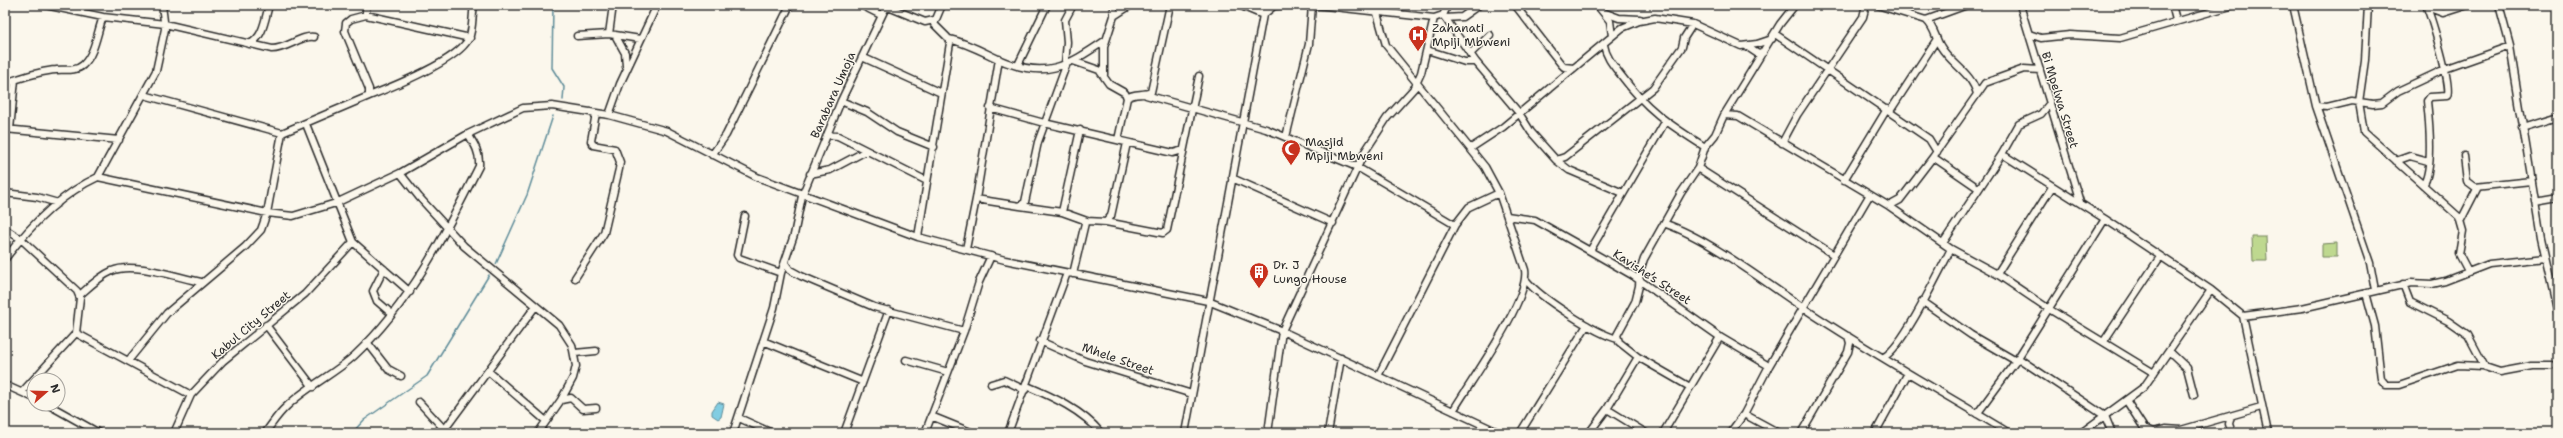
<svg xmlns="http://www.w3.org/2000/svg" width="2563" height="438" font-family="'Shantell Sans',sans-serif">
	<rect width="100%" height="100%" fill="#fbf7ec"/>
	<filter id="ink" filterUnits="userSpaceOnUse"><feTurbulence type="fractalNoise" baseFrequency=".025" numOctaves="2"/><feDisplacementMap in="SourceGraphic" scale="8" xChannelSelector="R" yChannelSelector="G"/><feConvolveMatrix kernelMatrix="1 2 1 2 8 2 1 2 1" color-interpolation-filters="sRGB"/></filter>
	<g filter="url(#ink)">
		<!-- green -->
		<path fill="#bed88f" stroke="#74825d" d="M2252,237H2266L2267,261H2253Z
			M2337,243V257H2322V244Z"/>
		<!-- water -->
		<path fill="#82cde2" stroke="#5f8c99" d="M718,402L724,404L721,417L718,419L712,415V411Z"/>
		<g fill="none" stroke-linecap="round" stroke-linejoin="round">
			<!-- stream -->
			<path stroke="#5f8c99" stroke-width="1.5" d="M553,5L552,68L564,87L563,100
				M496,264L527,195L553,116
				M352,433L364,420L427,376L489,275"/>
			<!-- minor casing -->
			<g stroke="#2b2b2b" stroke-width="9">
				<path id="minor" d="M45,5L103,17L165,24L272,49C287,49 301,35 314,37
					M861,5L881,15
					M1239,5L1263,15
					M1261,5L1265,13
					M1316,5L1434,18L1443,15L1448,5
					M1515,5L1561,64L1564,67L1574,68
					M1597,5L1610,21L1612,36
					M1877,5L1926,20L1967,5
					M2020,5L2080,202
					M2172,5L2176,20
					M2293,5L2316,106L2370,263L2375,290
					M2368,5L2365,60L2359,102L2364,132L2459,217L2463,231L2459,254L2468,271
					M2499,5L2510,46L2541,238L2558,314
					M886,6L925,22L934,20
					M2427,7L2443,13L2468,5
					M1603,12L1619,18L1640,19
					M1377,13L1386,45L1485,167L1499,193L1525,270C1530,300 1470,382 1453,411
					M366,15V5
					M1443,15L1476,62L1519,113L1531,132L1556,160L1569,170L1623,193
					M1114,16L1131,5
					M1445,18L1462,17L1479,5
					M1926,20C1935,28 1935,38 1941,47C1951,64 1972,73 1977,94
					M609,34L613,5
					M1775,34L1929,139L1937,152
					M2029,34L2041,38L2070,35L2120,38L2234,5
					M615,35L625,53L626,66
					M577,36L609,34L640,39
					M949,39C967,43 981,51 998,59C1045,80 1066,67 1106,40
					M249,44C263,39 265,19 269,5
					M1604,45C1606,57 1613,65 1620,74C1647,110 1667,123 1705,147
					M1746,46L1758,54L1763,53
					M1427,50L1465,62H1476
					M1470,54L1490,35
					M862,57L941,93
					M1073,61L1099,70L1109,84L1125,93L1127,98L1118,140
					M1065,64L1067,42L1065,20L1073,5
					M1018,65L1047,5
					M1104,75V47L1114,16V5
					M5,83C21,78 39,71 56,70C65,69 75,72 83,65C95,54 97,32 103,17
					M1416,84L1421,73L1434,18
					M144,95L282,133L369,96V89L345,31L346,23L351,19L366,15L470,38
					M1146,95L1266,129L1328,155L1357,167L1455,225
					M369,96C392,87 459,60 469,38C473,30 472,15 474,5
					M1127,98C1134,92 1143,96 1151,92L1170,5
					M841,101L867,112L897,132L934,147
					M2316,106L2327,107L2352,101L2373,104L2382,103L2398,91L2445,69L2510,46
					M990,108L1044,123L1173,153L1183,150
					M1890,111L1937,39
					M609,115L620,84L657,5
					M1724,115L1780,24L1795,5
					M306,124L353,242L410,292
					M2522,128L2558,117
					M5,129L119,140
					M10,129L15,80
					M827,135L838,136L927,181
					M1286,137L1309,44L1312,5
					M1782,143L1797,115L1863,17L1866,5
					M1471,148L1503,127L1622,28L1639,21L1655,18L1693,24L1741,46L1757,44L1772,39
					M2002,154L2019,124L2041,114L2050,103
					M712,155L726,135L790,5
					M2464,156L2467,181L2475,187L2531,181
					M1933,157L1978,188
					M1556,160L1565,157L1653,88L1682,47L1684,38L1693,24
					M2396,161L2410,156L2428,161
					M1698,168L1834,255
					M400,173L419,197L464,246L559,325L572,345L576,366L573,378L561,400L538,433
					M810,174L830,170L866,151
					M98,177L156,71L165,29L162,5
					M1232,178L1333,223
					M1844,180L1887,109
					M2423,185C2434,171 2429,119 2427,101L2430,97L2447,96C2453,88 2431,17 2426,5
					M5,193L37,197L58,203
					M976,199L999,59
					M2535,202L2558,198
					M1020,206L1062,212L1087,221
					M1889,206L1900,200L1933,157L1985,83L2024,69L2040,70
					M1062,212L1080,130
					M745,216L737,255L739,258L781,273
					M1507,216L1535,220L1590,251L1632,275L1720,337L1769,366
					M2461,220L2478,187
					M1106,222L1163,233L1167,230L1199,76
					M1666,224C1709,239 1763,281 1802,307C1869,352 1940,391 2009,433
					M5,229L21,239L77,291L80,298L76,333L22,392
					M918,237L950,43L947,37L934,24L942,5
					M1943,243L2002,154L2105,219L2211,290L2243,316L2268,433
					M966,249L976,199L1020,206L1025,202L1038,142L1067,63
					M1590,251L1665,122
					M5,259C29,227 61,194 98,177L267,213L293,216L336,203L400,173L468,134L523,108L552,106L609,115L667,131L757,177L918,237L1005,260L1208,301L1282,331L1500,433
					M785,263L790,270L801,276L874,307L964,331
					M384,269L373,291L377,301L392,314
					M1073,274L1085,223L1087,221L1106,222L1111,216L1127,143
					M1997,274L2052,187
					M575,278L604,233L619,169L620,162L615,149L593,145L591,141L596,113
					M1526,280C1539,297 1596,334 1618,339
					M2403,284L2410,302L2448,321L2468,335L2485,367
					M2366,293L2375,326L2381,379L2386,385H2399L2458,365L2482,366L2500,372L2532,366H2552
					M80,295C90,286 100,276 112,271C133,261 179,278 201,282
					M1922,301L1971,335L2016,361
					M2243,316L2302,308L2411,283L2432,284L2445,281L2489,264L2545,258
					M266,325L313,387
					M76,333L191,395
					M763,341L861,381
					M1040,341L1085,361L1192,394
					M2104,341L2160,257
					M367,342L388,369L401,376
					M2170,352L2187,368L2194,395
					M575,353L596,351
					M1638,357L1690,387
					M1884,357C1903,347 1939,272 1951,249
					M2018,358L2105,416L2112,433
					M906,360L948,372
					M128,361L167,313L245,247L261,230L267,213L282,133
					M488,371L546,421
					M1378,376L1455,225L1469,207L1499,193
					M991,384L1004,380L1025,390
					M5,385L34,398
					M1027,386C1053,397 1082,410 1101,433
					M561,400L571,398L583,409L596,408
					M2126,400L2144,428L2153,432L2166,429L2181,430L2261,407
					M419,402L444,429
					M47,404L99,433
					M1607,409L1646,433
					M1744,414L1779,433
					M1977,414L2016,361L2105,219
					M931,416L973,433
					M2231,416L2229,424L2232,433
					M739,418L772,433
					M174,433L191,395L223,361L305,294L353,242
					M265,433C272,424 278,414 286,407C306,387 333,375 354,356C411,303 445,234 479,166C480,153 475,145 468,134
					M442,433L535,307
					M733,433L774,308L781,273L794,235L802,196L841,101L887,5
					M844,433L889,310
					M925,433L964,331L979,282L991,256
					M1008,433L1067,273
					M1185,433L1263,15L1274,6L1286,5
					M1268,433L1282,331L1364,153L1387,118L1417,85
					M1328,433L1341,358
					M1520,433L1587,325
					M1589,433L1607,409L1638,357L1619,342L1617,335L1635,302L1639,286L1640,271L1644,259L1681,193L1698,168L1705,147L1715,135L1724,115L1738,116L1889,206L1951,249L1997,274L2049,309L2154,373
					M1663,433L1720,337
					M1730,433L1744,414L1769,366L1869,196
					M1801,433L1848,352L1850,343L1848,336
					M1875,433L1908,373
					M2081,433L2144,387L2211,290"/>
			</g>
			<!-- minor -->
			<use href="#minor" stroke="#fbf7ec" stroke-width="6"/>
		</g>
	</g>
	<!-- icons -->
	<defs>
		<g id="hospital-pin" transform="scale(1)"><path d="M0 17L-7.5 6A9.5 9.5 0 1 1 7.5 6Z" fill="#c8321e" stroke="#fbf7ec"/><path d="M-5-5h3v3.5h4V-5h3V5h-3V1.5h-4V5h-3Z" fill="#fff"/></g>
		<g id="mosque-pin" transform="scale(1)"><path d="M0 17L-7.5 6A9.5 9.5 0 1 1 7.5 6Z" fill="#c8321e" stroke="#fbf7ec"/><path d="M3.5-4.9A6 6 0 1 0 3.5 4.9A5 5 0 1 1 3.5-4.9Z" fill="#fff"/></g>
		<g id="building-pin" transform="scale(1)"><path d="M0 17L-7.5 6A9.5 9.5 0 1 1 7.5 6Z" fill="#c8321e" stroke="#fbf7ec"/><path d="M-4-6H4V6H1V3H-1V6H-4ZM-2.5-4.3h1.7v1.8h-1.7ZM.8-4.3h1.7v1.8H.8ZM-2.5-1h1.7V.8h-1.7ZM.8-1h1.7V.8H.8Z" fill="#fff"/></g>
	</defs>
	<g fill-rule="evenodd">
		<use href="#hospital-pin" x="1418" y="35"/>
		<use href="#mosque-pin" x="1291" y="149"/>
		<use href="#building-pin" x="1259" y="272"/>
	</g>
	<g text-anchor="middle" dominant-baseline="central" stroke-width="3" stroke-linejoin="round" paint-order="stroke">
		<!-- poi labels -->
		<g font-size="12" fill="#2b2b2b" stroke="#fbf7ec" text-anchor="start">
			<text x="1432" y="28">Zahanati<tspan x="1432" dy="14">Mpiji Mbweni</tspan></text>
			<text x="1305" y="142">Masjid<tspan x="1305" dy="14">Mpiji Mbweni</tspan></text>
			<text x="1273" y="265">Dr. J<tspan x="1273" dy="14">Lungo House</tspan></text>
		</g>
		<!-- street labels -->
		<g font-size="12" fill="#2b2b2b" stroke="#fbf7ec">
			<text transform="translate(833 95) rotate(-66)">Barabara Umoja</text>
			<text transform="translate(2060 100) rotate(73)">Bi Mpelwa Street</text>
			<text transform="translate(1652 277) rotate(33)">Kavishe’s Street</text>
			<text transform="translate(251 325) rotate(-40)">Kabul City Street</text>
			<text transform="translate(1118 359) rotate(19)">Mhele Street</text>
		</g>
	</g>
	<!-- margin -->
	<rect width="2563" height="438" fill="none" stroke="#fbf7ec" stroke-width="20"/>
	<rect x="10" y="10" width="2543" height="418" fill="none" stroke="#2b2b2b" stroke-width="1.5" filter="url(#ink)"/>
	<!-- north arrow -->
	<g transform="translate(46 392) rotate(70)"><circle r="19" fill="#fbf7ec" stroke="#a8a59f"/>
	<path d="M0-3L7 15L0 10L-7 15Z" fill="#c8321e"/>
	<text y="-6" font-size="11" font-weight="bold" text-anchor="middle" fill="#2b2b2b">N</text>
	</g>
</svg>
